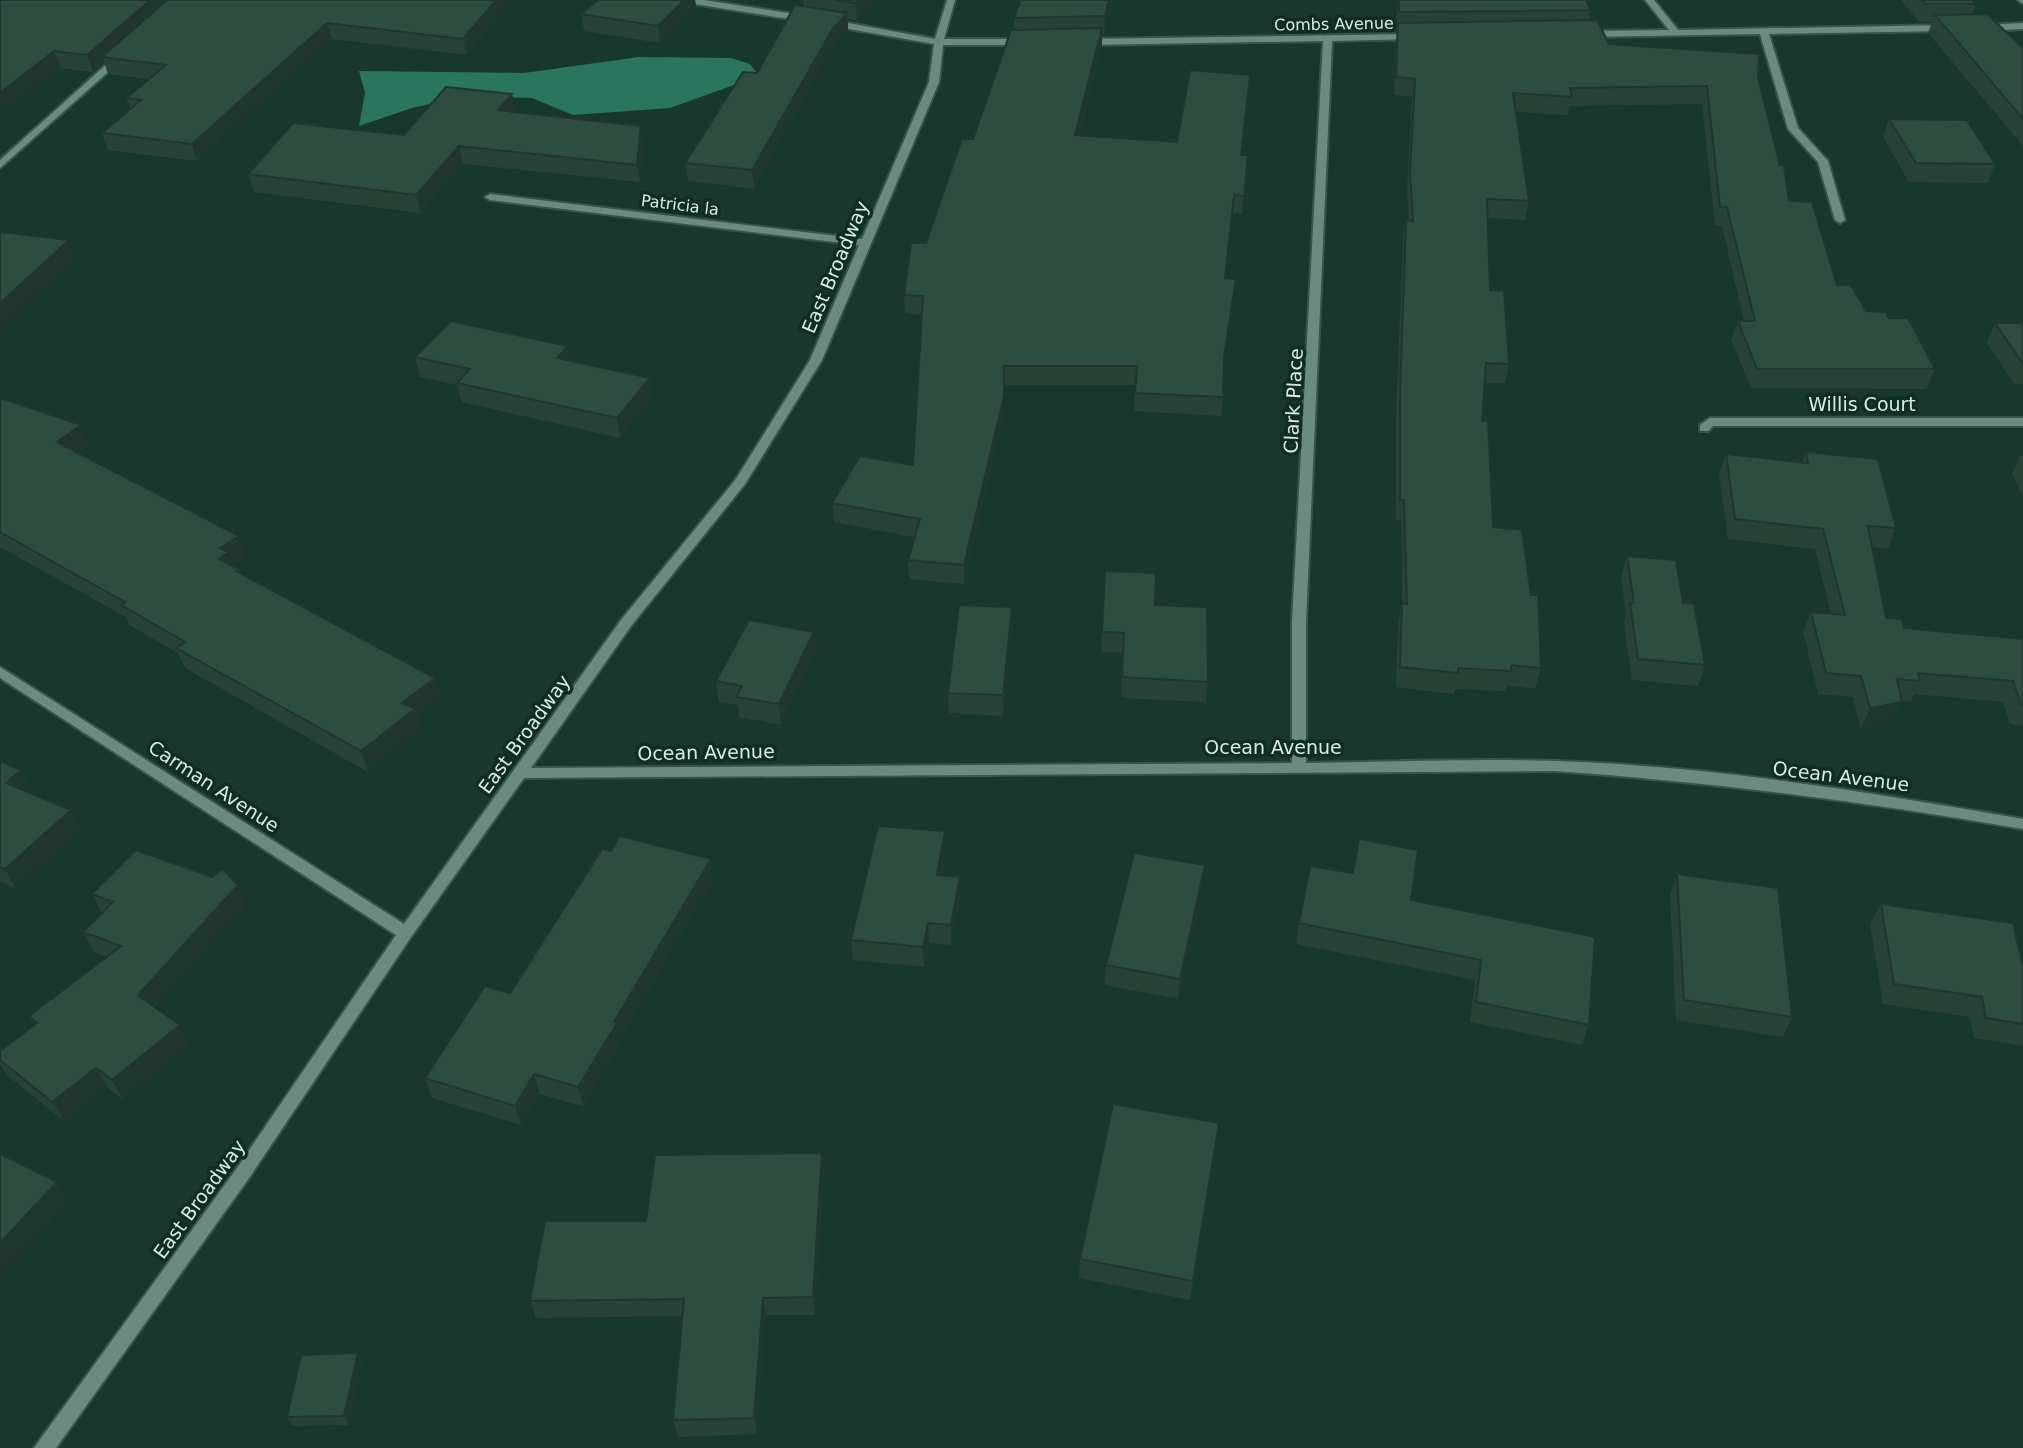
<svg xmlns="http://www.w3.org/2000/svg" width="2023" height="1448" font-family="'DejaVu Sans',sans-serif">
	<rect width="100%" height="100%" fill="#18382d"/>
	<!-- forest -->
	<path fill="#29755d" d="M639,57L731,58L750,64L759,76L670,108L573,115L532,98L466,96L412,108L359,126L365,93L359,71L524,73Z"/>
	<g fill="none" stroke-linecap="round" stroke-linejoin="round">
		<!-- minor casing -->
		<g stroke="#38544b" stroke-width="4">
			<path id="minor" d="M684,0H704L808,16L812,19L808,22L688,3Z
				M947,0H955L944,39H1023L1027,42L1023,45H943L939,82L822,360L745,484L631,626L531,768L1292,763V622L1323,41L1085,45L1081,42L1085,39L1415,34L1419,37L1418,39L1332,41L1306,622V763C1389,762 1472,758 1555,761C1712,766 1869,792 2023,819V829C1868,802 1712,782 1555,771L524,778L411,937L249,1178L56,1448H34L237,1168L396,935L0,678V667L404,924L621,620L736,479L810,360L859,245L490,200L485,197L490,194L862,239L929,82L934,44L832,26L828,23L832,20L935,39Z
				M1645,0H1654L1678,30L1947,25L1951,28L1947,31L1769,34L1798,128L1828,161L1845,220L1840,223L1835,220L1818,162L1788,129L1760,34L1586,37L1582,34L1586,31L1669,30Z
				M2018,0H2023V4Z
				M2023,23V29L1985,31L1981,28L1985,25Z
				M118,54L126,56L0,168V160Z
				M1710,418H2023V426H1713L1708,431H1700V425Z"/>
		</g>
		<!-- minor -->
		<use href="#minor" fill="#6a8c7e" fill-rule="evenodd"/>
	</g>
	<!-- wall -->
	<path fill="#284238" d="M0,0H513L467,55L332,39L197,161L108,150L102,133L130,109L126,98L149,79L108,74L104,62L93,72L61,68Z
		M598,0H695L696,7L660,43L584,31L581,14Z
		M803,0H876L857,21L848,19V31L833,47L754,189L688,181L685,163L757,73L804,7Z
		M1021,0H1113L1104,34H1102V45L1079,136L1248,155L1242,214L1232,213L1225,278L1236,279L1234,298L1223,365V397L1221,416L1134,411L1135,385H1004V415L964,584L909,579L908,560L914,537L834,522L832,503L913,465L922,314H905L904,295L926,243L973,139L1014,30V18Z
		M1398,0H1586L1591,10L1589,20L1609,44L1758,77L1789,201L1837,285L1866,311L1889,318L1935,369L1926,389L1751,388L1731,340L1738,321H1744L1722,226H1715L1702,104L1569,106L1568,115L1516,112L1529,201L1525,220L1487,218L1490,290L1509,364L1505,383H1484L1482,421L1493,527L1541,668L1535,689L1507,685L1506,691L1455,689L1454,694L1396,687L1398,623L1402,603L1401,520H1396V413L1403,239L1406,220L1409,221L1407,190L1412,97L1394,95L1396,41L1397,30H1396Z
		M1901,0H1972L1976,4L1972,15L2023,48V146L1928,33L1932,22H1919Z
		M512,94L515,111L514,112L641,126L644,144L640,182L463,164L421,213L254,192L248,174L404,135Z
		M1889,119L1995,164L1988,183L1909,182L1883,137Z
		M1995,323H2023V384L2015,385L1987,343Z
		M415,357L571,361L650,378L653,398L620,438L462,402L457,385L420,377Z
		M0,398L90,445L78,453L246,556L233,565L239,569L241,574L435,678L441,698L417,717L421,729L368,772L185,668L178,653L129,625L126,617L0,547Z
		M1806,452L1896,528L1888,549L1872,547L1886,618L1904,628L2023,639V726L2010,724L2003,702L1914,694L1911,702L1901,701L1892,722L1861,729L1853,697L1818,694L1803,632L1811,612L1831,614L1815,549L1728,539L1719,474L1726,454L1802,462Z
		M2020,456H2023V496L2012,474Z
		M1627,556L1683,603L1705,665L1698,686L1632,680L1624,623L1626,614L1621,577Z
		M1105,571L1155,605L1208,682L1206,702L1121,698L1122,653L1101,652Z
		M1012,627L1003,716L949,713L948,693Z
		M814,632L816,652L781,725L739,717L738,705L719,702L716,681Z
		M0,761L21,770L32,790L30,792L71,810L82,830L16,889L0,881Z
		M946,852L942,875L960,897L951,945L929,943L924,967L853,960L851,940Z
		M1677,874L1792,1017L1783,1037L1676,1020L1670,895Z
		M714,879L621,1039L622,1042L584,1107L540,1094L521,1125L432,1098L425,1078L510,993Z
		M1203,886L1178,999L1104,985L1106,965Z
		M92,894L247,905L155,1007L190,1045L123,1100L107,1087L65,1122L7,1075L0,1065V1051L35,1025L29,1016L107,957L94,952L83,932L102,913Z
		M1411,900L1589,1025L1582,1045L1470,1022L1475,980L1296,944L1299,923Z
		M1881,904L2023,967V1046L1974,1038L1970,1017L1883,1004L1870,924Z
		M1217,1143L1190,1300L1079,1278L1080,1259Z
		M822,1153L824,1171L815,1315H766L757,1434L678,1437L673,1420L683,1316L536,1318L530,1301L646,1221Z
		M358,1353L363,1362L349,1425L292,1426L287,1417Z"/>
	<!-- shaded-wall -->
	<path fill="#20362e" d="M150,0H173L102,57L104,62L93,72L87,55Z
		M496,0H513L467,55L463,39Z
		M684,0H695L696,7L660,43L658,26Z
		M859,0H876L857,21L856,3Z
		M1109,0H1113L1104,34L1105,16Z
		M847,13L848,31L833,47L754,189L752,170L832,30Z
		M327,23L332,39L197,161L192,144Z
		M1102,28V45L1074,153L1075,135Z
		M54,51L61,68L0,115V93Z
		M512,94L515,111L501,128L498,110Z
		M641,126L644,144L640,182L637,165Z
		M459,146L463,164L421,213L416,195Z
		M69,240L76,259L0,330V303Z
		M1236,279L1234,298L1222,375L1224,357Z
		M568,346L572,365L557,358Z
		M1004,366V415L964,584V565Z
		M650,378L653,398L620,438L617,418Z
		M81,425L90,445L66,462L57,442Z
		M239,536L246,556L233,565L235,572L219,559L220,548Z
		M1012,607V627L1003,716V695Z
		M814,632L816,652L781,725L779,704Z
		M435,678L441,698L417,717L421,729L368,772L361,751L402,703Z
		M1902,702L1892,722L1861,729L1870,708Z
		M21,770L32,790L18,803L6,783Z
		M71,810L82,830L16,889L5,869Z
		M945,831L946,852L938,895L937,875Z
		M711,859L714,879L621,1039L622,1042L584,1107L578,1087L614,1022Z
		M1205,865L1203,886L1178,999L1180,979Z
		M960,877V897L951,945V925Z
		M238,885L247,905L149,1015L138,995Z
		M928,923L929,943L924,967L923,947Z
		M180,1025L190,1045L123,1100L112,1080Z
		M96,1068L107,1087L65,1122L52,1102Z
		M534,1074L540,1094L521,1125L515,1106Z
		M822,1153L824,1171L815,1315L813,1297Z
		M57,1182L70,1201L0,1277V1243Z
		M763,1298L766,1315L757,1434L754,1418Z
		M358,1353L363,1362L349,1425L344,1416Z"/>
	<!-- building -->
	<path fill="#2e4d41" stroke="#20362e" stroke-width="2" d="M0,0H150L87,55L54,51L0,93Z
		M167,0H496L463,39L327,23L192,144L102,133L141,100L126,98L166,65L102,57Z
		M598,0H684L658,26L581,14Z
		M835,0H859L856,3Z
		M1021,0H1109L1105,16L1014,18Z
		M1399,0H1586L1591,10L1399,12Z
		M1922,0H1972L1976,4H1925Z
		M795,5L847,13L832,30L752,170L685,163L743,72L757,73Z
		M1987,14L2023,48V119L1935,15Z
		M1597,20L1609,44L1759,54L1758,77L1780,165H1784L1789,201L1812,202L1837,285H1851L1866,311L1886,312L1889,318H1908L1935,369H1757L1738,321H1755L1727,207H1720L1707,86L1570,88L1572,97L1513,93L1529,201L1487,199L1490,290L1504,291L1509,364L1486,363L1482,421H1488L1493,527L1522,530L1531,595H1538L1541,668L1511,665V671L1458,668V673L1400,667L1402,603L1407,604L1404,500H1400V394L1406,220L1413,221L1410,171L1415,79L1396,77L1398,23Z
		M1102,28L1075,135L1177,142L1190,70L1250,75L1241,155H1248L1244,196L1234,195L1225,278L1236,279L1224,357L1223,397L1135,393L1137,366H1004V396L964,565L908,560L920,519L832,503L860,456L913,465L923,296L904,295L911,243H926L962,139H973L1011,30Z
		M446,87L512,94L498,110L641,126L637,165L459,146L416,195L248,174L293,123L404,135Z
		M1889,119L1967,120L1995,164L1916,163Z
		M0,232L69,240L0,303Z
		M451,321L568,346L557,358L650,378L617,418L457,383L470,369L415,357Z
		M1995,323H2023V364Z
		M0,398L81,425L57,442L239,536L220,548L228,552L219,559L239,569L236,571L435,678L402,703L415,709L361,751L176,648L185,642L121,605L125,602L0,532Z
		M1806,452L1878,459L1896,528L1868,526L1886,618L1902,619L1904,628L2023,639V704H2021L2013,681L1918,673L1920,681L1897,679L1902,702L1870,708L1861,676L1826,673L1811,612L1845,615L1823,529L1735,519L1726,454L1808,463Z
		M1627,556L1676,560L1683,603L1694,604L1705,665L1638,659L1630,603H1634Z
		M1105,571L1156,573L1155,605L1207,607L1208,682L1122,677L1124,633L1102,632Z
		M959,605L1012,607L1003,695L948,693Z
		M749,620L814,632L779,704L736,697L742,686L716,681Z
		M0,761L21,770L6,783L71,810L5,869L0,867Z
		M878,826L945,831L937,875L960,877L951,925L928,923L923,947L851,940Z
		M620,836L711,859L614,1022L617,1023L578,1087L534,1074L515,1106L425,1078L485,986L510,993L602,849L611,851Z
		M1359,839L1418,850L1411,900L1595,937L1589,1025L1476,1002L1481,960L1299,923L1310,866L1353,873Z
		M136,850L212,877L223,869L238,885L138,995L180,1025L112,1080L96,1068L52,1102L0,1060V1051L37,1023L29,1016L121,946L83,932L113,902L92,894Z
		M1134,853L1205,865L1180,979L1106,965Z
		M1677,874L1778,888L1792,1017L1684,1000Z
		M1881,904L2013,923L2023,967V1024L1986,1018L1982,997L1894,984Z
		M1113,1104L1219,1123L1193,1281L1080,1259Z
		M822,1153L813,1297L763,1298L754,1418L673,1420L684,1299L530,1301L545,1221H646L655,1155Z
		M0,1154L57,1182L0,1243Z
		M358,1353L344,1416L287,1417L301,1355Z"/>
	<g text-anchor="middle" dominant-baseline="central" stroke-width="7" stroke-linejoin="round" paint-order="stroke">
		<!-- far-street labels -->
		<g font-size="16" fill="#d9ebe4" stroke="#0e2e23">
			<text transform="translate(1334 24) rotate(-1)">Combs Avenue</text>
			<text transform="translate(680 205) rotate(7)">Patricia la</text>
		</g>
		<!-- street labels -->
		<g font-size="19" fill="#d9ebe4" stroke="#0e2e23">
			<text transform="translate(835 267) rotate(-67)">East Broadway</text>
			<text transform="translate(1293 401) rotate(-87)">Clark Place</text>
			<text x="1862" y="404">Willis Court</text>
			<text transform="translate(524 734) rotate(-54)">East Broadway</text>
			<text x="1273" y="747">Ocean Avenue</text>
			<text transform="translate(706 752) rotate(-1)">Ocean Avenue</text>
			<text transform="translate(1841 776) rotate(7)">Ocean Avenue</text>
			<text transform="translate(214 786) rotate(33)">Carman Avenue</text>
			<text transform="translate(199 1199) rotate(-54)">East Broadway</text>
		</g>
	</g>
</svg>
